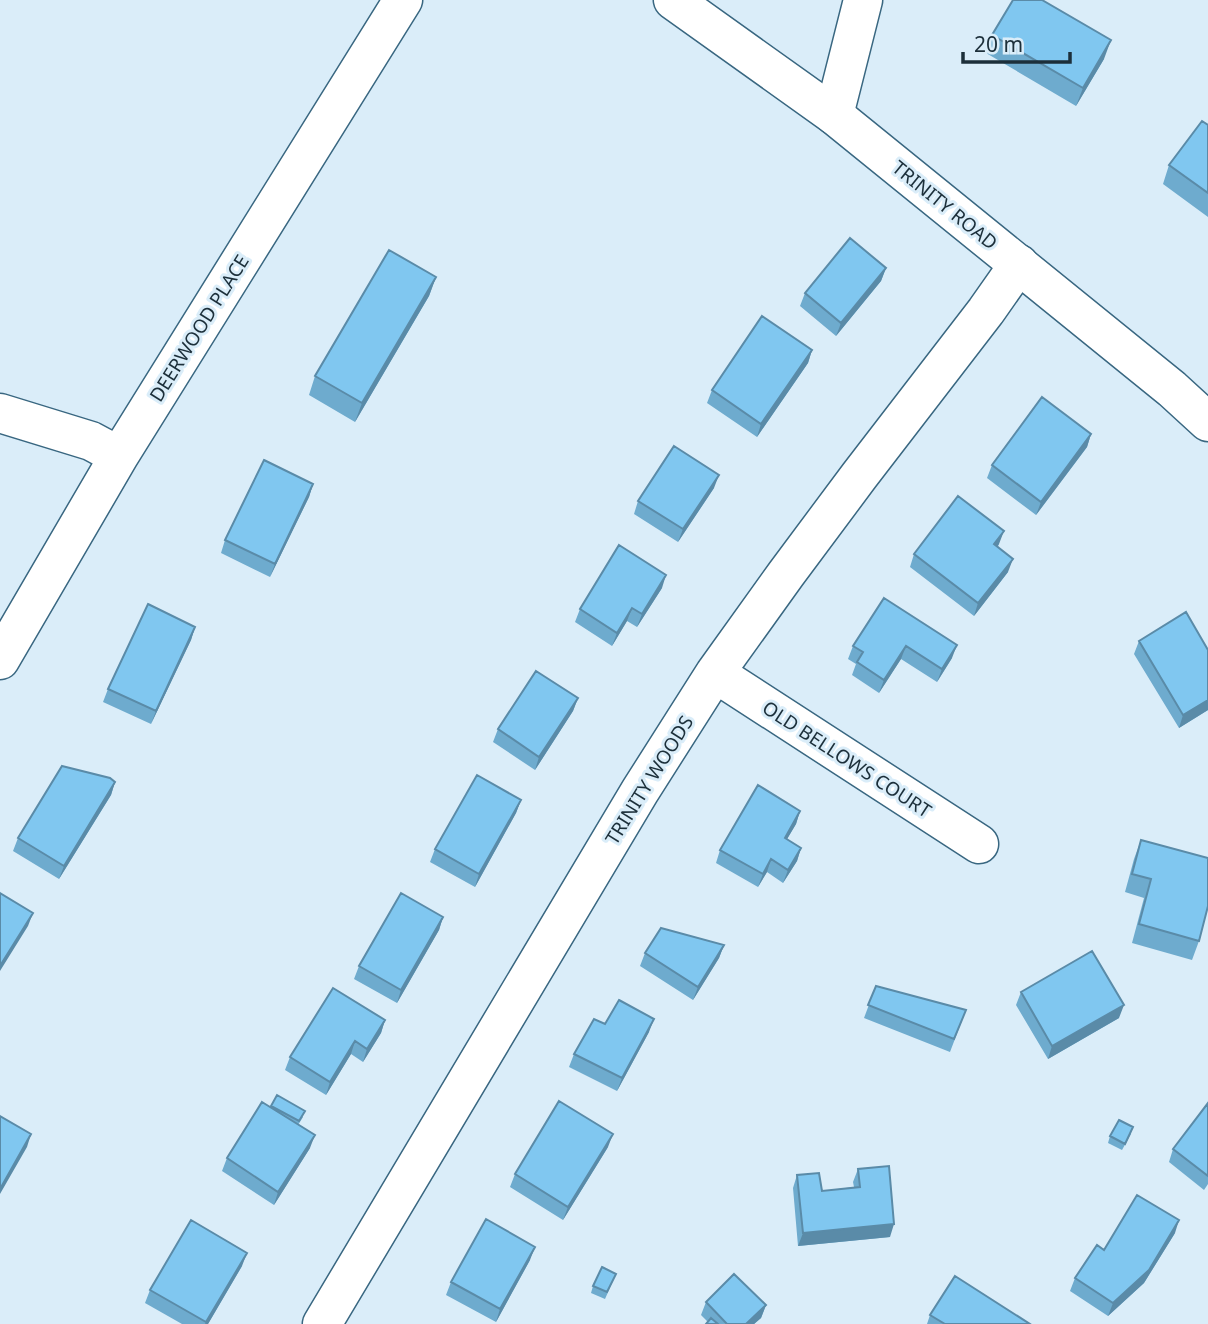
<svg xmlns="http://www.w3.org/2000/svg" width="1208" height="1324" font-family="'Noto Sans',sans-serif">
	<rect width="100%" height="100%" fill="#daedf9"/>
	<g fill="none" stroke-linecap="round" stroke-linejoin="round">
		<!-- minor casing -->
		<g stroke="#396781" stroke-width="41">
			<path id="minor" d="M834,115L863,0
				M0,413L91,441L119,456
				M0,660L119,456L403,0
				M715,673L979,844
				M322,1324L640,791L715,673L786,574L859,476L986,311L1019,264"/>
		</g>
		<!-- major casing -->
		<g stroke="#396781" stroke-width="41">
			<path id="major" d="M673,0L834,115L1172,389L1208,422"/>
		</g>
		<!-- minor -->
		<use href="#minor" stroke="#fff" stroke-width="38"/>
		<!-- major -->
		<use href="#major" stroke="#fff" stroke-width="38"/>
	</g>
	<!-- wall -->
	<path fill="#6eabce" d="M992,35L1104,59L1076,106L986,53Z
		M1208,125V217L1163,184L1169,165Z
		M886,268L881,281L836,336L800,306L805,293Z
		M436,277L429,296L355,422L309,395L315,376Z
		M812,350L808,363L757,437L707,403L712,390Z
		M1091,434L1087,447L1036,515L987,478L992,465Z
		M313,484L309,497L270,577L221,553L225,540Z
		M714,488L678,542L634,514L638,501Z
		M999,544L998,546L1008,572L974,616L910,567L914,554Z
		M662,588L637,627L627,621L612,646L575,622L580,609Z
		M884,598L952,658L937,682L901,659L879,693L852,675L856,664L848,659L853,646Z
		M195,627L191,640L151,724L103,702L108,689Z
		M1139,641L1208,650V710L1179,728L1134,654Z
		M578,698L573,711L535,770L493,742L498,729Z
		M115,782L111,795L59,879L13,851L18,838Z
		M521,800L516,813L475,887L430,862L435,849Z
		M800,811L796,824L787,839L801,848L797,861L783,883L767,872L758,887L716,863L720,850Z
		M1141,840L1199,941L1192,960L1132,943L1144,898L1125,892L1134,859Z
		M443,917L439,930L397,1003L354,979L359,966Z
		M724,945L719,958L693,1000L640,966L645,953Z
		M876,986L966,1010L950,1052L864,1018Z
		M1021,992L1119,1018L1048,1059L1016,1005Z
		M385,1020L381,1033L363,1062L351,1054L326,1095L285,1070L290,1057Z
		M605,1024L649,1032L617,1091L569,1067L574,1054Z
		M277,1095L303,1117L298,1125L310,1148L274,1205L222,1171L227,1158L270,1107Z
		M1208,1103V1184L1204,1190L1169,1162L1173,1149Z
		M1131,1134L1122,1150L1108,1143L1110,1136Z
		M608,1147L563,1220L510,1187L515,1174Z
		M858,1169L890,1237L798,1246L793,1188L797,1175L822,1191L854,1187L853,1182Z
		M1175,1233L1144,1283L1108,1316L1070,1291L1075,1278L1104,1250Z
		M530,1260L496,1322L446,1295L451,1282Z
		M242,1266L208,1324H182L145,1303L150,1290Z
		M616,1274L605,1299L591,1293L593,1286Z
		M706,1302L766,1305L761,1318L754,1324H706L708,1322L701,1315Z
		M930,1315L1030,1324H927Z"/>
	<!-- shaded-wall -->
	<path fill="#5a8ba8" d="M1111,40L1104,59L1076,106L1083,88Z
		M886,268L881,281L836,336L841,323Z
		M436,277L429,296L355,422L362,403Z
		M812,350L808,363L757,437L761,424Z
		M1091,434L1087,447L1036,515L1041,502Z
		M719,475L714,488L678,542L683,529Z
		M313,484L309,497L270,577L275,564Z
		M1004,531L999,544L990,557L994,544Z
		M1013,559L1008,572L974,616L978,603Z
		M666,575L662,588L637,627L642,614Z
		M632,608L627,621L612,646L617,633Z
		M195,627L191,640L151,724L156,711Z
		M957,645L952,658L937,682L942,669Z
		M906,646L901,659L879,693L884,680Z
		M578,698L573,711L535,770L539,757Z
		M1208,700V710L1179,728L1183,715Z
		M115,782L111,795L59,879L64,866Z
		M521,800L516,813L475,887L479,874Z
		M800,811L796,824L780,851L785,838Z
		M801,848L797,861L783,883L788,870Z
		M771,859L767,872L758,887L763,874Z
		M33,913L28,926L0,971V966Z
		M443,917L439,930L397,1003L401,990Z
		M724,945L719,958L693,1000L698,987Z
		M1124,1005L1119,1018L1048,1059L1052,1046Z
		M654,1019L649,1032L617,1091L622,1078Z
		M385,1020L381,1033L363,1062L367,1049Z
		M355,1041L351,1054L326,1095L330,1082Z
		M31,1134L27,1147L0,1194V1189Z
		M613,1134L608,1147L563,1220L568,1207Z
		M315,1135L310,1148L274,1205L278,1192Z
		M1179,1220L1175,1233L1144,1283L1108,1316L1113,1303Z
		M894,1224L890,1237L798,1246L803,1233Z
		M535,1247L530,1260L496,1322L500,1309Z
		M247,1253L242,1266L208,1324H205Z
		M766,1305L761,1318L754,1324H746Z"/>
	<!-- building -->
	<path fill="#80c7f0" stroke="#5a8ba8" stroke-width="2" d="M1013,0H1042L1111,40L1083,88L992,35Z
		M1202,121L1208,125V193L1169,165Z
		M850,238L886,268L841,323L805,293Z
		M389,250L436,277L362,403L315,376Z
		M762,316L812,350L761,424L712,390Z
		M1042,397L1091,434L1041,502L992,465Z
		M674,446L719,475L683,529L638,501Z
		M264,460L313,484L275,564L225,540Z
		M958,496L1004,531L994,544L1013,559L978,603L914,554Z
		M619,545L666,575L642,614L632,608L617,633L580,609Z
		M884,598L957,645L942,669L906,646L884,680L857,662L863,652L853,646Z
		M148,604L195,627L156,711L108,689Z
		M1186,612L1208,650V700L1183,715L1139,641Z
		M536,671L578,698L539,757L498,729Z
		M62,766L110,778L115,782L64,866L18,838Z
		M477,775L521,800L479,874L435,849Z
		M758,785L800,811L785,838L801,848L788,870L771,859L763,874L720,850Z
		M1141,840L1208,858V906L1199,941L1139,924L1151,879L1132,874Z
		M0,893L33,913L0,966Z
		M401,893L443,917L401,990L359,966Z
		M661,928L724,945L698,987L645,953Z
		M1092,951L1124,1005L1052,1046L1021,992Z
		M876,986L966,1010L954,1039L868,1005Z
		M333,988L385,1020L367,1049L355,1041L330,1082L290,1057Z
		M619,1000L654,1019L622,1078L574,1054L594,1019L605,1024Z
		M277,1095L305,1111L299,1121L271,1106Z
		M559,1101L613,1134L568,1207L515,1174Z
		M262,1102L315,1135L278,1192L227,1158Z
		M1208,1103V1176L1173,1149Z
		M0,1116L31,1134L0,1189Z
		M1119,1120L1133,1127L1125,1144L1110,1136Z
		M889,1166L894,1224L803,1233L797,1175L819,1173L822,1191L860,1187L858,1169Z
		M1137,1195L1179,1220L1149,1270L1113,1303L1075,1278L1097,1245L1104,1250Z
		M486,1219L535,1247L500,1309L451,1282Z
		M191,1220L247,1253L206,1322L150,1290Z
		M602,1267L616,1274L607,1292L593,1286Z
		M734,1274L766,1305L746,1324H727L706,1302Z
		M955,1276L1030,1324H945L930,1315Z
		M711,1318L718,1324H706Z"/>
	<g text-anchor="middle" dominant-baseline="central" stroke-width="6" stroke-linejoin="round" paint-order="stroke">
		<!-- street labels -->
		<g font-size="19" fill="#1c2f3a" stroke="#daedf9">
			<text transform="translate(945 205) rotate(39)">TRINITY ROAD</text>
			<text transform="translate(199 328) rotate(-58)">DEERWOOD PLACE</text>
			<text transform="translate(847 759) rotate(33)">OLD BELLOWS COURT</text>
			<text transform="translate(649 780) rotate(-58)">TRINITY WOODS</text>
		</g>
	</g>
	<!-- scale -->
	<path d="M963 52v10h107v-10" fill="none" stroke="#1c2f3a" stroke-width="3.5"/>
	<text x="974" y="52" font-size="21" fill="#1c2f3a" stroke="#daedf9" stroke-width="5" paint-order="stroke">20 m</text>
</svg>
